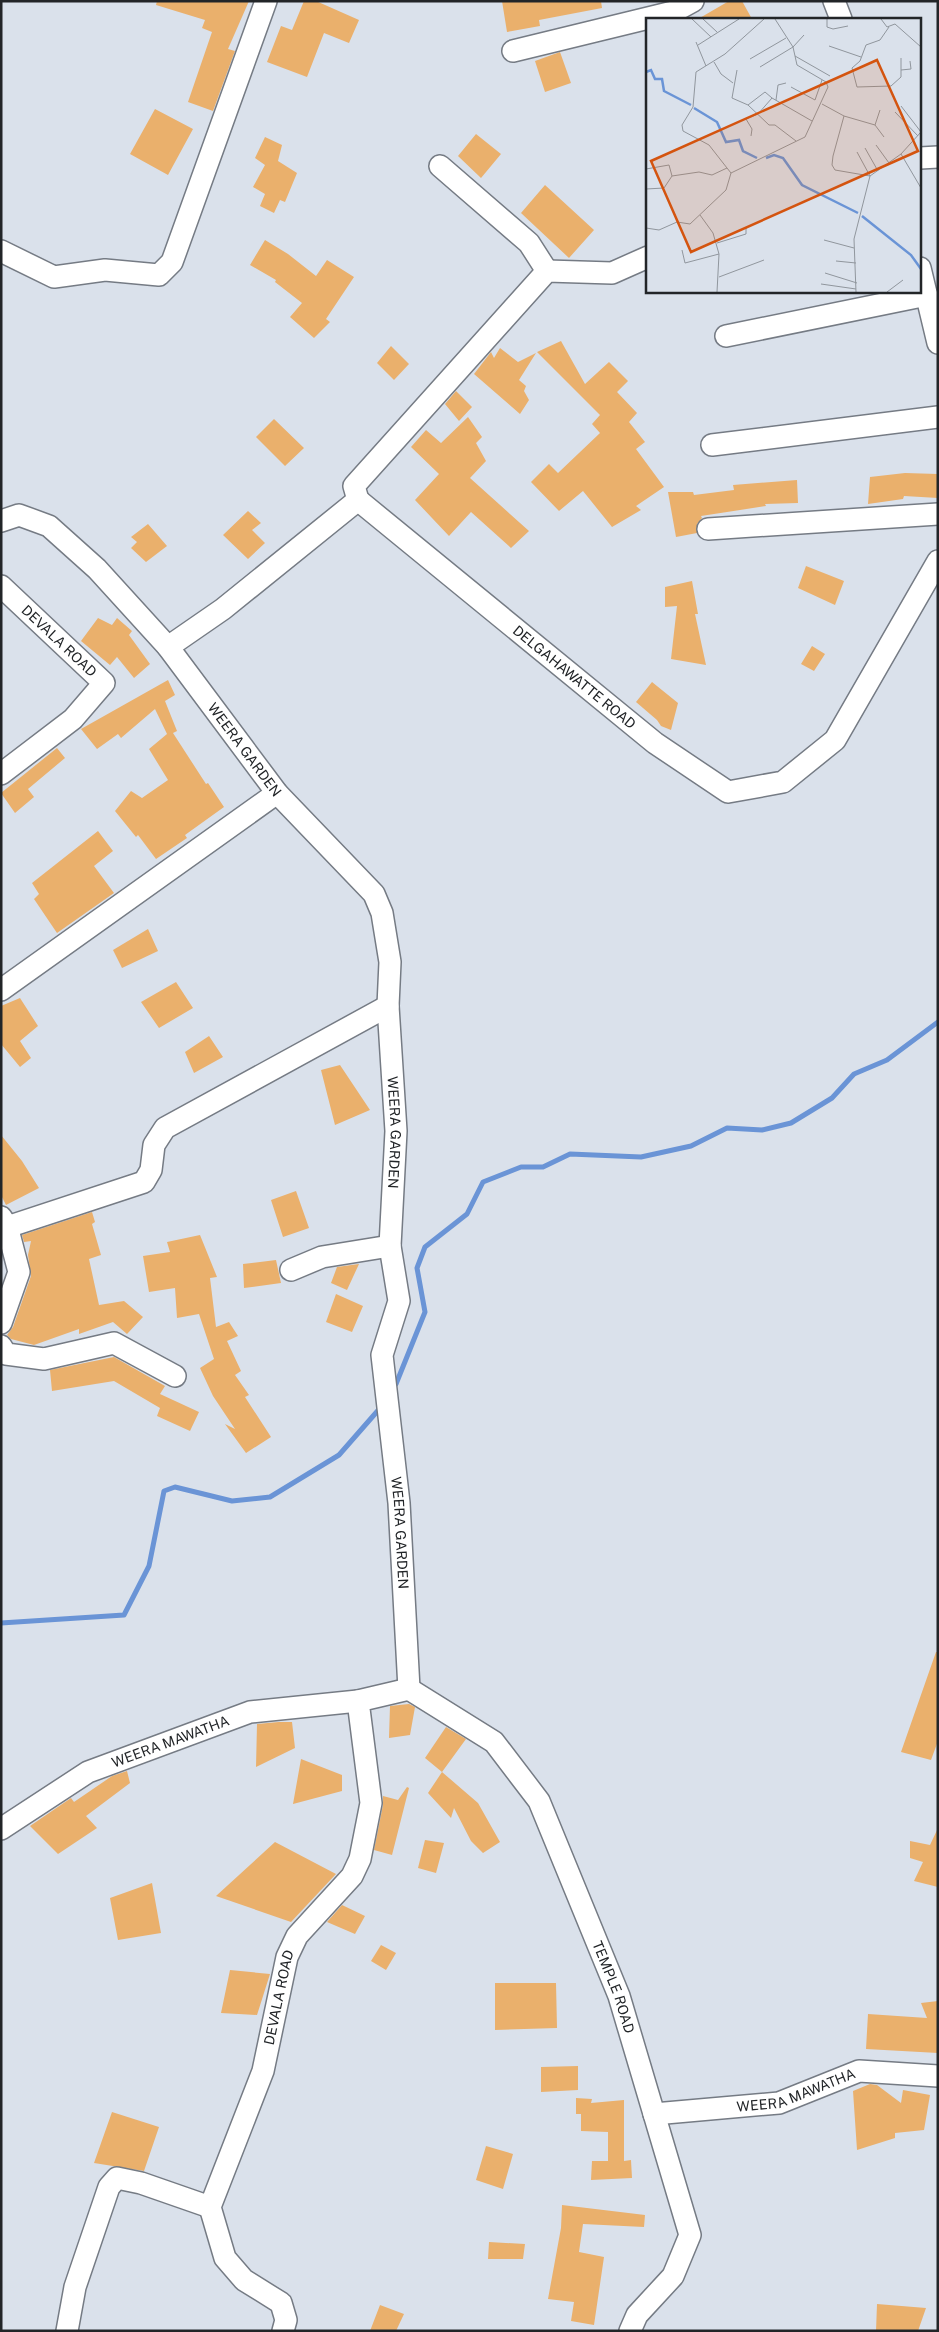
<svg xmlns="http://www.w3.org/2000/svg" width="939" height="2332" font-family="'Public Sans',sans-serif">
	<rect width="100%" height="100%" fill="#dae1eb"/>
	<g fill="none" stroke-linecap="round" stroke-linejoin="round">
		<!-- stream -->
		<path stroke="#6a94d6" stroke-width="5" d="M396,1384L425,1312L417,1268L425,1247L467,1214L483,1182L521,1167H543L570,1154L641,1157L691,1146L727,1128L762,1130L791,1123L832,1098L854,1074L887,1060L938,1022
			M1,1623L124,1615L149,1566L164,1491L175,1487L232,1501L270,1497L339,1455L381,1407"/>
	</g>
	<!-- building -->
	<path fill="#eab06c" d="M157,1H249L228,49L235,51L213,111L188,102L212,32L202,28L205,20L156,5Z
		M304,1H316L359,20L349,43L324,33L307,77L267,62L281,26L292,30Z
		M502,1H601L602,8L539,20L540,26L507,32Z
		M729,1H742L752,19H698Z
		M560,52L571,83L545,92L535,61Z
		M155,109L193,129L168,175L130,154Z
		M476,134L501,154L481,178L458,156Z
		M265,137L282,145L278,161L297,173L285,202L280,200L274,213L260,206L265,194L253,187L265,165L255,158Z
		M545,185L594,230L569,258L521,213Z
		M265,240L288,254L316,276L327,260L354,277L326,319L330,322L314,338L290,317L302,303L275,282L276,280L250,265Z
		M561,341L585,384L609,362L628,381L617,392L637,413L629,422L645,442L636,449L664,487L636,506L641,510L612,527L583,491L559,511L531,482L549,464L558,473L600,433L592,424L600,415L537,352Z
		M391,346L409,364L394,380L377,363Z
		M500,348L518,362L536,353L519,380L526,386L524,391L529,400L520,414L474,374L491,352L494,358Z
		M456,391L472,407L459,421L445,404Z
		M468,417L482,437L476,443L486,461L470,478L529,531L511,548L471,512L449,536L415,500L439,474L411,447L426,430L441,443Z
		M274,419L304,448L285,466L256,437Z
		M905,473L938,474V498L904,496L903,499L868,504L870,477Z
		M797,480L798,503L765,504L766,506L701,516L702,518L697,524V533L676,537L668,492H693L694,495L734,490L733,485Z
		M248,511L261,523L252,530L265,543L248,559L223,535Z
		M148,524L167,546L146,562L131,548L137,542L131,537Z
		M806,566L844,581L835,605L798,588Z
		M692,581L698,614H695L706,665L671,659L677,606L665,607V587Z
		M98,618L112,625L117,618L132,631L129,635L150,664L134,678L117,657L110,665L81,641Z
		M812,646L825,654L814,671L801,664Z
		M168,680L175,695L165,701L177,731L173,733L206,784L208,783L224,807L185,835L187,838L156,859L138,835L136,837L115,811L131,791L142,798L168,780L149,749L167,734L155,709L121,738L118,734L97,749L81,729Z
		M652,682L678,703L671,730L661,726L657,720L636,702Z
		M57,748L65,758L28,789L34,797L15,813L1,793Z
		M98,831L113,851L94,866L114,893L57,933L34,899L39,894L32,883Z
		M148,929L158,951L122,968L113,950Z
		M176,982L193,1008L159,1028L141,1002Z
		M20,998L38,1026L20,1041L31,1058L20,1067L1,1044V1006Z
		M209,1036L223,1057L194,1073L185,1052Z
		M340,1065L370,1110L335,1125L321,1070Z
		M1,1135L22,1161L39,1188L6,1205L1,1195Z
		M296,1191L309,1228L283,1237L271,1200Z
		M92,1212L95,1222L92,1224L101,1255L89,1259L99,1305L124,1301L143,1317L127,1334L113,1322L79,1334V1329L34,1345L11,1339L7,1335L13,1327L31,1276L28,1255L31,1241L24,1242L22,1235Z
		M200,1235L217,1277L210,1278L216,1327L229,1322L238,1336L227,1341L241,1371L235,1375L249,1395L245,1397L271,1437L246,1453L225,1424L235,1429L213,1396L200,1368L214,1359L199,1314L177,1318L175,1288L149,1292L143,1256L170,1252L167,1242Z
		M276,1260L281,1283L244,1288L243,1264Z
		M359,1264L347,1290L331,1283L337,1267Z
		M336,1294L363,1306L352,1332L326,1322Z
		M114,1357L165,1386L160,1394L199,1412L190,1431L157,1416L160,1408L114,1381L52,1391L50,1370Z
		M936,1652H938V1741L931,1760L901,1752Z
		M409,1704L415,1707L410,1735L389,1738L390,1706Z
		M279,1722H292L295,1748L256,1767L257,1724Z
		M446,1727L466,1739L442,1772L425,1758Z
		M301,1759L342,1775V1791L293,1804Z
		M127,1771L130,1783L86,1816L97,1828L58,1854L30,1826L71,1798L74,1802L112,1776Z
		M442,1772L478,1803L500,1842L483,1853L471,1841L454,1808L451,1818L428,1793Z
		M407,1787L409,1788L392,1855L374,1850L383,1805V1796L398,1800Z
		M938,1828V1887L914,1881L923,1862L910,1858V1841L930,1845Z
		M425,1840L444,1843L436,1873L418,1868Z
		M275,1842L336,1874L291,1922L216,1896Z
		M152,1883L161,1933L118,1940L110,1898Z
		M342,1905L365,1916L355,1934L327,1922Z
		M381,1945L396,1953L386,1970L371,1961Z
		M230,1970L270,1974L257,2015L221,2013Z
		M495,1983H556L557,2028L495,2030Z
		M938,2001V2053L866,2049L868,2014L927,2018L921,2003Z
		M578,2066V2090L541,2092V2067Z
		M870,2084L877,2085L901,2103L903,2090L930,2095L924,2130L895,2133V2138L857,2150L853,2091Z
		M576,2098L592,2099L591,2103L624,2100V2161L631,2160L632,2178L591,2180L592,2161H608V2132L581,2131V2114H576Z
		M112,2112L159,2127L144,2171L94,2163Z
		M486,2146L513,2154L503,2189L476,2180Z
		M562,2205L645,2215L644,2227L583,2224L579,2252L604,2257L594,2325L571,2321L574,2302L548,2299L561,2228Z
		M489,2242L525,2244L523,2259H488Z
		M877,2304L926,2308L918,2331H876Z
		M380,2305L404,2314L396,2331H370Z"/>
	<g fill="none" stroke-linecap="round" stroke-linejoin="round">
		<!-- minor casing -->
		<g stroke="#757b84" stroke-width="24">
			<g id="minor">
				<path d="M834,1L841,19"/>
				<path d="M513,51L673,12L693,1"/>
				<path d="M920,158L938,157"/>
				<path d="M440,166L529,243L547,271"/>
				<path d="M1,251L54,277L105,270L159,275L172,262L266,1"/>
				<path d="M920,268L938,343"/>
				<path d="M726,336L927,295"/>
				<path d="M712,445L938,417"/>
				<path d="M358,500L354,486L547,271L612,273L648,257"/>
				<path id="s1" d="M1,521L19,515L49,526L97,569L168,647L277,793L374,894L382,913L390,962L388,1006L396,1131L390,1246L399,1301L382,1355L399,1503L409,1689"/>
				<path d="M708,529L938,514"/>
				<path id="s2" d="M1,586L104,683L73,719L1,774"/>
				<path id="s3" d="M168,647L223,609L358,500L655,743L728,792L783,782L835,740L938,561"/>
				<path d="M1,990L277,793"/>
				<path d="M1,1217L7,1226L19,1272L1,1323"/>
				<path d="M1,1229L144,1182L151,1170L154,1145L165,1128L388,1006"/>
				<path d="M291,1270L322,1257L390,1246"/>
				<path d="M1,1346L6,1354L44,1359L114,1343L175,1376"/>
				<path id="s4" d="M409,1689L494,1742L539,1801L619,1996L690,2235L673,2276L637,2315L630,2331"/>
				<path id="s5" d="M1,1829L88,1772L250,1712L358,1701"/>
				<path id="s6" d="M654,2114L779,2103L859,2071L938,2076"/>
				<path d="M67,2331L75,2287L109,2187L117,2178L141,2183L210,2207"/>
				<path id="s7" d="M283,2331L286,2320L281,2303L244,2280L225,2258L210,2207L263,2071L287,1957L297,1936L352,1876L360,1859L371,1803L358,1701L409,1689"/>
			</g>
		</g>
		<!-- minor -->
		<use href="#minor" stroke="#fff" stroke-width="21"/>
	</g>
	<g text-anchor="middle" dominant-baseline="central" stroke-width="4" stroke-linejoin="round" paint-order="stroke">
		<!-- street labels -->
		<g font-size="14" fill="#222528" stroke="#fff">
			<text stroke="none"><textPath href="#s2" startOffset="80">DEVALA ROAD</textPath></text>
			<text stroke="none"><textPath href="#s3" startOffset="520">DELGAHAWATTE ROAD</textPath></text>
			<text stroke="none"><textPath href="#s1" startOffset="349">WEERA GARDEN</textPath></text>
			<text stroke="none"><textPath href="#s1" startOffset="784">WEERA GARDEN</textPath></text>
			<text stroke="none"><textPath href="#s1" startOffset="1189">WEERA GARDEN</textPath></text>
			<text stroke="none"><textPath href="#s5" startOffset="192">WEERA MAWATHA</textPath></text>
			<text stroke="none"><textPath href="#s4" startOffset="375">TEMPLE ROAD</textPath></text>
			<text stroke="none"><textPath href="#s7" startOffset="376">DEVALA ROAD</textPath></text>
			<text stroke="none"><textPath href="#s6" startOffset="145">WEERA MAWATHA</textPath></text>
		</g>
	</g>
	<!-- overview -->
	<g transform="translate(646 18)">
		<rect width="275" height="275" fill="#dae1eb"/>
		<path fill="none" stroke="#6a94d6" stroke-width="2.5" d="M0,54L5,52L9,61H16L18,73L45,87M48,90L71,104L80,124L93,122L97,133L111,140M120,140L128,137L137,140L156,167L212,195M216,198L265,237L275,251"/>
		<path fill="none" stroke="#90969d" stroke-width="1" d="M46,1L65,19M57,1L71,14M181,1V9L187,11L202,8M235,1L241,9L249,6L275,29M243,9L234,22L220,27L214,43L206,50L211,69L245,68L255,59V40M50,24L60,48M52,27L93,1M183,28L215,39M149,38L184,58M104,41L140,20M68,44L75,56L87,65M114,49L147,29L158,17M91,52L86,80L102,87L123,107H129L150,123M255,52L265,51L264,43M145,69L169,82L176,62M130,82L132,67L140,65M176,86L198,98L187,138L186,147L189,152L224,158M102,87L119,74L126,80M255,88L275,114M249,94L272,118M198,98L229,107L238,119M229,107L234,92M105,118L106,111L100,101L112,96L126,80L166,103M230,127L243,145M219,130L232,153M211,134L224,158M255,136L275,170M81,150L63,127L37,113L36,107L47,89L50,54L79,36L118,1M0,151L23,147L26,158M85,155L159,119L182,69L180,64L151,47L147,29L129,1M0,171L18,170L26,158L53,154L66,157L81,150L85,155M54,197L67,215L73,236L71,274M0,210L13,212L31,204L44,206L80,172L85,155M178,222L208,230M71,225L100,216V210M36,232L39,245L73,236M190,243L210,245M179,255L211,265M73,259L118,242M175,266L210,271M210,274L208,221L224,158L255,136L275,114M241,274L257,262"/>
		<path fill="#d4540f" fill-opacity="0.15" stroke="#d4540f" stroke-width="2.5" d="M231,42L272,133L45,234L5,143Z"/>
		<rect width="275" height="275" fill="none" stroke="#222528" stroke-width="2.5"/>
	</g>
	<!-- border -->
	<rect width="939" height="2332" fill="none" stroke="#222528" stroke-width="5"/>
</svg>
